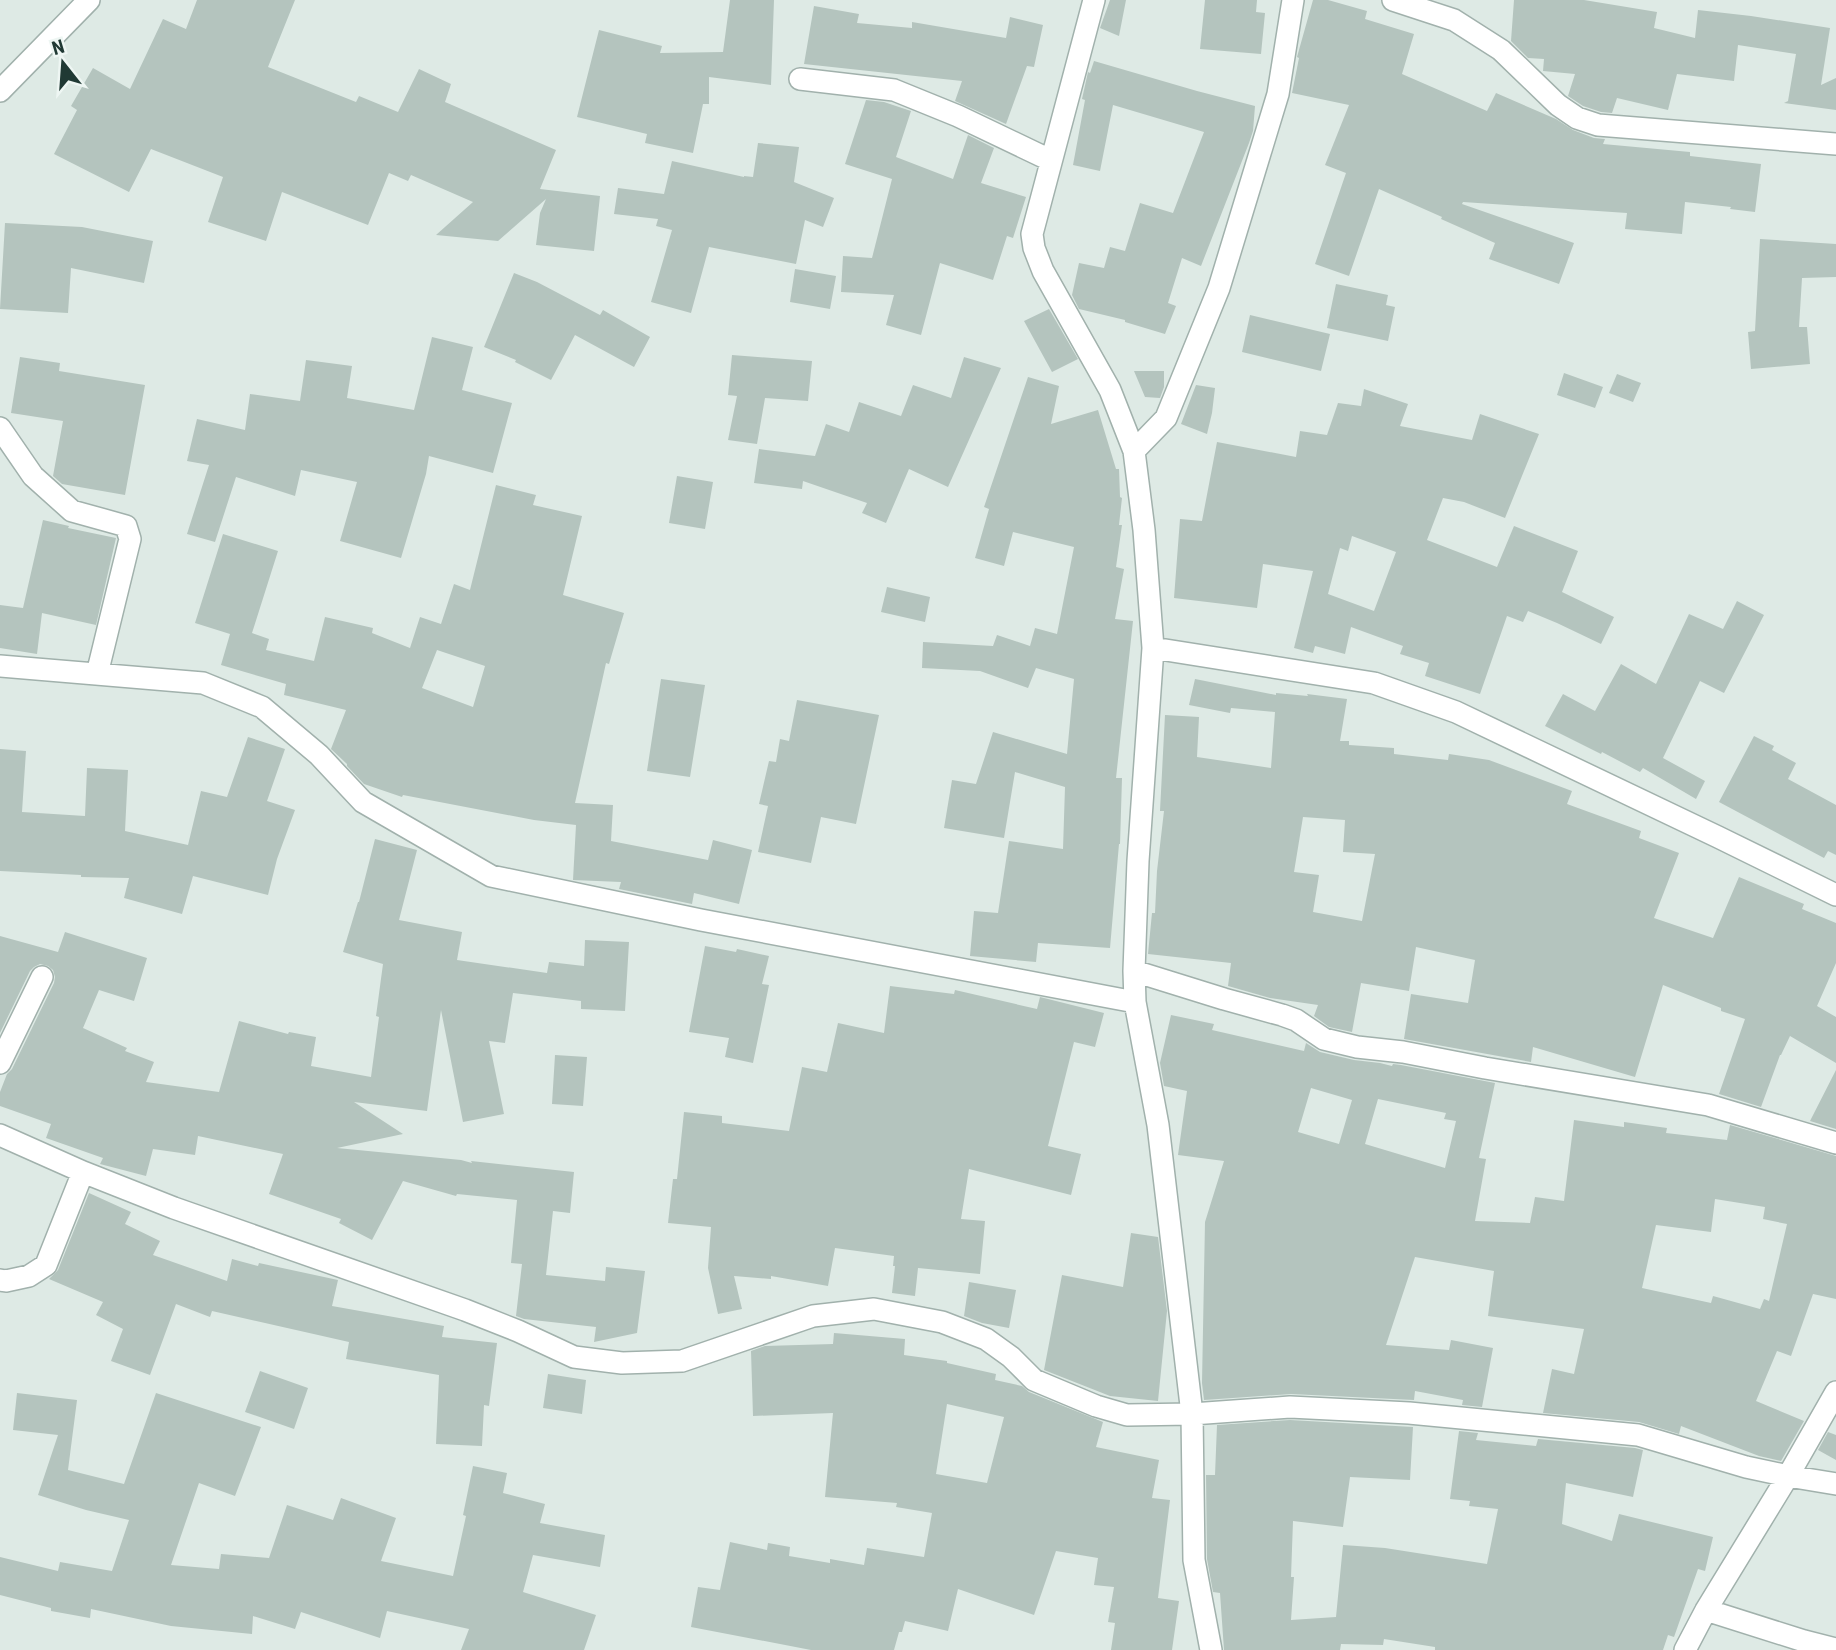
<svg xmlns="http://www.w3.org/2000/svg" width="1836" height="1650" font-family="'Roboto Condensed',sans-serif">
	<rect width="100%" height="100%" fill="#deeae5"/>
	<!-- building -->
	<path fill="#b4c4be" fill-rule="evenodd" d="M197,0H295L268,67L356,102L359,96L398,112L419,69L451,84L445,102L556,150L540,189L600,196L594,251L536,245L540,213L546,199L498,241L436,235L473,202L411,175L408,181L389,173L368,225L282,192L266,241L208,222L223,177L151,149L129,192L54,154L77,110L71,106L93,68L130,89L163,19L186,29Z
		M730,0H774L771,85L709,77V104H703L693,153L645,143L647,134L577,117L599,30L662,46L660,53L723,52Z
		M1110,0H1126L1119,36L1100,28Z
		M1205,0H1257L1256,12L1265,13L1261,54L1200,49Z
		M1313,0H1328L1367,11L1365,19L1414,34L1402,74L1487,111L1496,93L1556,119L1573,130L1594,138L1605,139L1603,144L1690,152V156L1761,164L1755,212L1730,209L1731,207L1685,202L1682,234L1625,229L1627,213L1463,202L1462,204L1574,243L1559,284L1489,259L1495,243L1441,219L1442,217L1379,189L1349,276L1315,264L1346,173L1325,165L1349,105L1292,93L1299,58L1297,57Z
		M1514,0H1584L1657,12L1654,28L1695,38L1698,10L1751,16L1830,28L1821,85L1836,78V110L1784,103L1788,101L1796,54L1738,45L1734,81L1677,74L1668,110L1617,98L1612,113L1601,112L1583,106L1568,96L1575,74L1543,71L1544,59L1528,58L1511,41Z
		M814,6L859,14L857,23L912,28V22L1006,38L1010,17L1043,25L1034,67L1027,66L1006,124L955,101L962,81L804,64Z
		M1094,61L1197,91L1255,106L1253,131L1249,143L1201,266L1182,258L1168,303L1176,306L1165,334L1125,322V320L1079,309L1072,295L1079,263L1104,268L1110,247L1125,251L1140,203L1173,213L1204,132L1113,105L1100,171L1073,165L1085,100L1082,99L1088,72L1090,73Z
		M866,100L884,102L911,111L896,157L953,179L968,135L994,148L981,183L1026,197L1013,238L1007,236L993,280L940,263L921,335L886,325L894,295L841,292L843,256L872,258L892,179L845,164Z
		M758,143L799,147L794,182L834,198L823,227L805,220L796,264L709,247L691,313L651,302L672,230L656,226L658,219L614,214L618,188L664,194L672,161L744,177V176L753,177Z
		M5,223L82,227L153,241L144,283L71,268L68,313L0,309Z
		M1760,239L1836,244V277L1802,278L1799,327H1807L1810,364L1751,369L1748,332L1755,331Z
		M795,269L836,276L830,309L790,302Z
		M514,273L537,282L600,315L603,310L650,337L634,367L575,335L551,380L515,362L516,360L484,347Z
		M1336,284L1388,295L1386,305L1395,307L1388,341L1327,328Z
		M1049,309L1078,359L1052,372L1024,321Z
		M1250,315L1330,334L1321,371L1242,352Z
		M432,337L473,347L462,390L512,403L493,473L429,456L426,474L401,558L340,541L357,482L301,470L295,496L236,477L215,542L187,534L209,465L187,461L197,419L245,430L250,394L300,401L306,360L352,366L347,398L414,410Z
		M732,355L812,361L808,401L765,398L757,444L728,440L737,396L728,395Z
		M20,357L60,363L59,371L145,385L125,495L62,484L53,476L63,421L11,413Z
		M964,357L1001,368L948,487L909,469L886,523L862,513L867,503L803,481L802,489L754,483L759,449L815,456L826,424L849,432L859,402L901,416L913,385L951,398Z
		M1134,371H1164V387L1160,398L1145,397Z
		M1564,373L1603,387L1595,408L1557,395Z
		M1617,374L1641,383L1633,402L1609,393Z
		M1028,377L1059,386L1051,424L1098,410L1116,469H1119L1120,497L1122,498L1119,525H1122L1116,567L1124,569L1115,619L1133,621L1116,778H1122L1120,844H1119L1110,948L1038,943L1036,962L970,956L974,911L998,913L1009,841L1063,849L1065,787L1015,772L1004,838L944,828L952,780L976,784L993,732L1067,754L1074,679L1036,668L1028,688L980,671L922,668L923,642L993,646L997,635L1030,646L1035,628L1057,634L1074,547L1013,532L1004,566L975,558L989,509L984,507Z
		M1196,385L1215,388L1212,413L1207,434L1181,424Z
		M1364,389L1408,404L1400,426L1472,440L1480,414L1539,434L1505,518L1464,502L1443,498L1427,540L1497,567L1514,526L1578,551L1562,592L1614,617L1601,644L1557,623L1528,611L1523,622L1507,616L1480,694L1425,676L1429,663L1400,654L1403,646L1351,627L1345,654L1315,646L1313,653L1294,648L1313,571L1263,564L1257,608L1174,598L1180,519L1202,521L1217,442L1296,457L1300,431L1327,435L1338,403L1361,406ZM1352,536L1396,552L1374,611L1328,594L1340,548L1348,551Z
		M677,476L713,482L705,529L669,523Z
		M496,485L536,495L533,505L582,516L563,595L624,613L609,664L606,663L575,803L613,805L611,841L708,860L713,840L752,850L739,904L694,893L692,904L619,889L621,882L573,880L576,825L534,820L403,795L402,797L364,784L347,766V764L331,749L346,710L284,695L286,684L221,665L230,634L195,623L223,534L278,551L252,633L269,639L266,650L314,661L325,617L373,628L372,633L410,648L420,617L441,624L454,584L470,590ZM437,650L485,666L473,707L422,688Z
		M43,520L69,526L68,528L116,538L96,625L42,613L37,654L0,648V605L23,608Z
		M887,587L930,597L925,622L881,612Z
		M1737,601L1764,615L1724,693L1700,681L1663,758L1705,781L1696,799L1643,768L1640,772L1602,752L1601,754L1545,726L1563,694L1595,711L1621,664L1656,684L1689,614L1723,629Z
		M661,679L705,685L690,777L647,771Z
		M1195,679L1276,695V693L1308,696L1307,694L1347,699L1340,741H1349V745L1394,748V754L1448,760L1449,754L1489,760L1572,791L1567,804L1641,831L1639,838L1679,853L1654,918L1713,938L1739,877L1804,904L1802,909L1836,923V963L1817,1006L1836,1017V1063L1790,1036L1781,1055H1780L1761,1107L1719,1094L1745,1019L1721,1011V1008L1663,985L1635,1077L1533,1047L1531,1062L1404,1039L1411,994L1468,1003L1475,960L1416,947L1409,991L1361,983L1352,1032L1329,1027L1314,1016L1318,1005L1270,998L1228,986L1231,963L1148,954L1152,913H1155L1157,871L1164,811H1160L1165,715L1199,717L1197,757L1271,768L1275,712L1231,708L1230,713L1189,705ZM1303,817L1345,820L1343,852L1375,854L1362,921L1313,912L1319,875L1294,872Z
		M797,700L879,715L856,824L821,817L811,863L758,852L768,806L759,804L769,761L776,762L780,739L789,741Z
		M1754,736L1774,746L1772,750L1796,763L1788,779L1836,805V855L1828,851L1824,858L1719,802Z
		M248,737L285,749L267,801L295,810L277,859L268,895L193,876L182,914L124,898L129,878L81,877V875L0,871V749L26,751L22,812L85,816L87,768L128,770L125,831L188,845L201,791L227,797Z
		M375,839L417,850L399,920L462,932L457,960L547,973L549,962L584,966L585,940L629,942L625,1011L581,1009V1001L513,993L505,1043L489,1041L504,1114L463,1122L441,1010L427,1111L354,1102L403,1134L337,1148L461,1160L472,1163L471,1161L574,1172L570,1213L553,1211L546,1275L605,1281L606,1267L645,1271L637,1333L594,1342L596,1327L524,1319L516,1316L522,1264L511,1263L517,1200L457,1194L456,1196L403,1181L372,1240L339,1223L341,1219L269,1194L283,1154L198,1136L195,1155L153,1149L146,1176L100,1164L103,1158L46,1138L51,1124L0,1106V1092L7,1074L12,1069L54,983L55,977L53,970L48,966L40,964L34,967L30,971L0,1033V936L58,952L65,932L147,958L134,1001L99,990L83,1028L127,1048L125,1051L154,1062L146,1082L219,1092L239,1021L288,1034L289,1032L316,1037L311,1066L371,1077L379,1017L376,1016L383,964L343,952L358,902H359Z
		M705,946L736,952L737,949L769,956L762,984L769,985L753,1063L725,1057L729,1038L689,1032Z
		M890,986L954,994L955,990L1037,1009L1040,997L1104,1013L1095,1047L1074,1042L1048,1146L1081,1154L1071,1195L969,1169L961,1219L985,1221L980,1274L918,1268L915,1296L892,1293L895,1266H893L894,1256L835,1248L828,1286L771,1276V1279L734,1276L742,1309L718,1314L708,1268L711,1227L668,1223L673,1179H677L684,1112L722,1116V1123L789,1131L802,1067L827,1072L838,1023L884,1033Z
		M1171,1015L1214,1024L1212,1030L1304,1051L1306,1043L1320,1052L1354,1060L1380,1063L1392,1066L1393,1064L1401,1065L1495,1083L1479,1158L1486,1159L1475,1221L1530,1223L1535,1197L1564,1201L1574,1120L1624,1127V1122L1667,1128L1666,1133L1727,1140L1730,1125L1836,1156V1299L1813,1294L1791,1356L1777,1351L1756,1401L1804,1421L1781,1461L1759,1456L1681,1426L1679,1434L1639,1422L1543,1413L1552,1369L1574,1374L1584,1329L1488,1316L1494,1271L1415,1257L1386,1345L1449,1350L1451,1340L1493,1348L1482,1407L1462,1405L1463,1400L1415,1391L1414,1400L1291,1394L1204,1400L1202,1383L1205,1222L1224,1161L1178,1155L1187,1091L1164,1086L1160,1063ZM1311,1088L1352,1100L1339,1144L1298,1132ZM1378,1099L1446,1113L1444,1119L1456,1121L1445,1168L1365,1144ZM1715,1199L1765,1207L1763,1219L1787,1224L1769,1301L1764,1299L1760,1309L1713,1296L1711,1303L1642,1288L1656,1225L1711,1232Z
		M555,1055L587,1057L583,1106L552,1104Z
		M1836,1070V1129L1810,1121Z
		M89,1193L131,1212L125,1224L160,1241L153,1255L227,1281L232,1259L258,1266L259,1263L338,1280L332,1306L444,1326L442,1337L497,1343L489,1406L484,1405L482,1446L436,1444L439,1375L346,1359L349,1342L212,1311L210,1317L176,1304L150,1375L111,1361L123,1329L96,1315L103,1302L49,1279L58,1270Z
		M1131,1233L1158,1237L1167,1311L1158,1401L1110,1396L1044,1370L1062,1275L1123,1287Z
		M969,1282L1016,1290L1009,1328L982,1323L964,1316Z
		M834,1333L905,1339L904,1355L947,1361V1363L996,1374L995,1380L1022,1386L1029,1392L1103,1422L1096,1447L1159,1460L1152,1498L1170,1500L1158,1598L1179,1601L1172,1650H1111L1115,1623L1108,1622L1114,1587L1094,1585L1098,1558L1056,1551L1034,1615L958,1589L948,1631L905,1621L902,1632H899L894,1650H811L691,1627L698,1587L720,1590L730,1542L767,1550L768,1543L790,1547L789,1556L830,1563V1559L864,1565L867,1548L924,1557L932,1513L896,1507L897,1503L825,1497L833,1413L753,1416L751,1351L765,1346L833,1344ZM947,1404L1004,1417L987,1483L936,1474Z
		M260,1371L308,1388L294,1429L245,1412Z
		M548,1374L586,1380L582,1414L543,1408Z
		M17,1393L77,1400L68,1470L124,1484L156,1393L261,1427L235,1496L199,1483L171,1565L219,1569L221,1554L269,1558L287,1505L333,1520L341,1498L396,1518L381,1561L453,1576L466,1516L463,1515L473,1466L507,1473L503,1493L545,1504L540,1523L605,1535L600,1567L533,1555L523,1592L596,1615L584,1650H461L469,1629L387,1611L380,1638L301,1612L295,1629L253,1616L252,1634L171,1626L91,1609L90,1618L51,1611V1608L0,1595V1557L58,1571L60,1562L112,1571L129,1520L86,1510L38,1495L58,1435L13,1430Z
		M1290,1420L1413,1427L1410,1480L1350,1477L1343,1527L1293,1521L1291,1577H1294L1291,1620L1336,1617L1343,1545L1385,1548L1487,1564L1498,1509L1469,1506L1470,1501L1450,1499L1459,1431L1478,1433L1476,1440L1536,1446L1538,1439L1635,1448L1643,1450L1633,1497L1566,1483L1562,1524L1612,1541L1619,1514L1713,1537L1705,1571L1698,1569L1674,1637L1668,1635L1663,1650H1435V1647L1384,1639L1383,1645L1341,1644L1340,1650H1224L1220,1593L1213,1592L1207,1559L1206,1475H1215L1217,1425Z
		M1828,1432L1836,1435V1460L1818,1450Z"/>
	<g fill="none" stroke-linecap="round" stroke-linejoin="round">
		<!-- minor casing -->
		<g stroke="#a1b1ac" stroke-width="24">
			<path id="minor" d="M1094,0L1032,234L1034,248L1043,271L1110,390L1134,451L1144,530L1153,648L1138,861L1134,971L1135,1002L1158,1125L1192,1414L1194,1560L1211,1650
				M1393,0L1454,20L1501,50L1558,105L1577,118L1598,125L1836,144
				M800,79L894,90L958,116L1050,160
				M0,91L89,0
				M0,428L33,476L72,511L126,526L130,539L97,674
				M1134,451L1166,418L1219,288L1278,94L1293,0
				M1153,648L1374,683L1456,712L1718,837L1836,895
				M0,666L203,683L262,707L319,755L363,802L491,876L701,920L1135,1002
				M1134,971L1224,999L1282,1015L1296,1020L1324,1039L1357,1047L1403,1052L1485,1068L1708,1105L1836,1143
				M0,1063L42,977
				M0,1135L83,1172L174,1208L465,1310L518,1331L574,1357L622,1363L682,1361L813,1316L874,1309L942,1322L986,1339L1011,1357L1034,1380L1096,1406L1127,1415L1192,1414L1290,1407L1409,1413L1638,1435L1746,1467L1788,1476L1836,1484
				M0,1280L6,1281L29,1276L46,1265L83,1172
				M1706,1610L1804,1641L1836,1649
				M1685,1650L1706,1610L1788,1476L1836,1392"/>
		</g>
		<!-- minor -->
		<use href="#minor" stroke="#fff" stroke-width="21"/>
	</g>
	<!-- north arrow -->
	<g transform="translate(63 63) rotate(343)" stroke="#eef6f3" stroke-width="5" paint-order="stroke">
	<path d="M0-5L12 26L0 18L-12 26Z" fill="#203934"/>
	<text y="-10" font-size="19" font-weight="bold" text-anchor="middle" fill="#203934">N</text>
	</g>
</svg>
